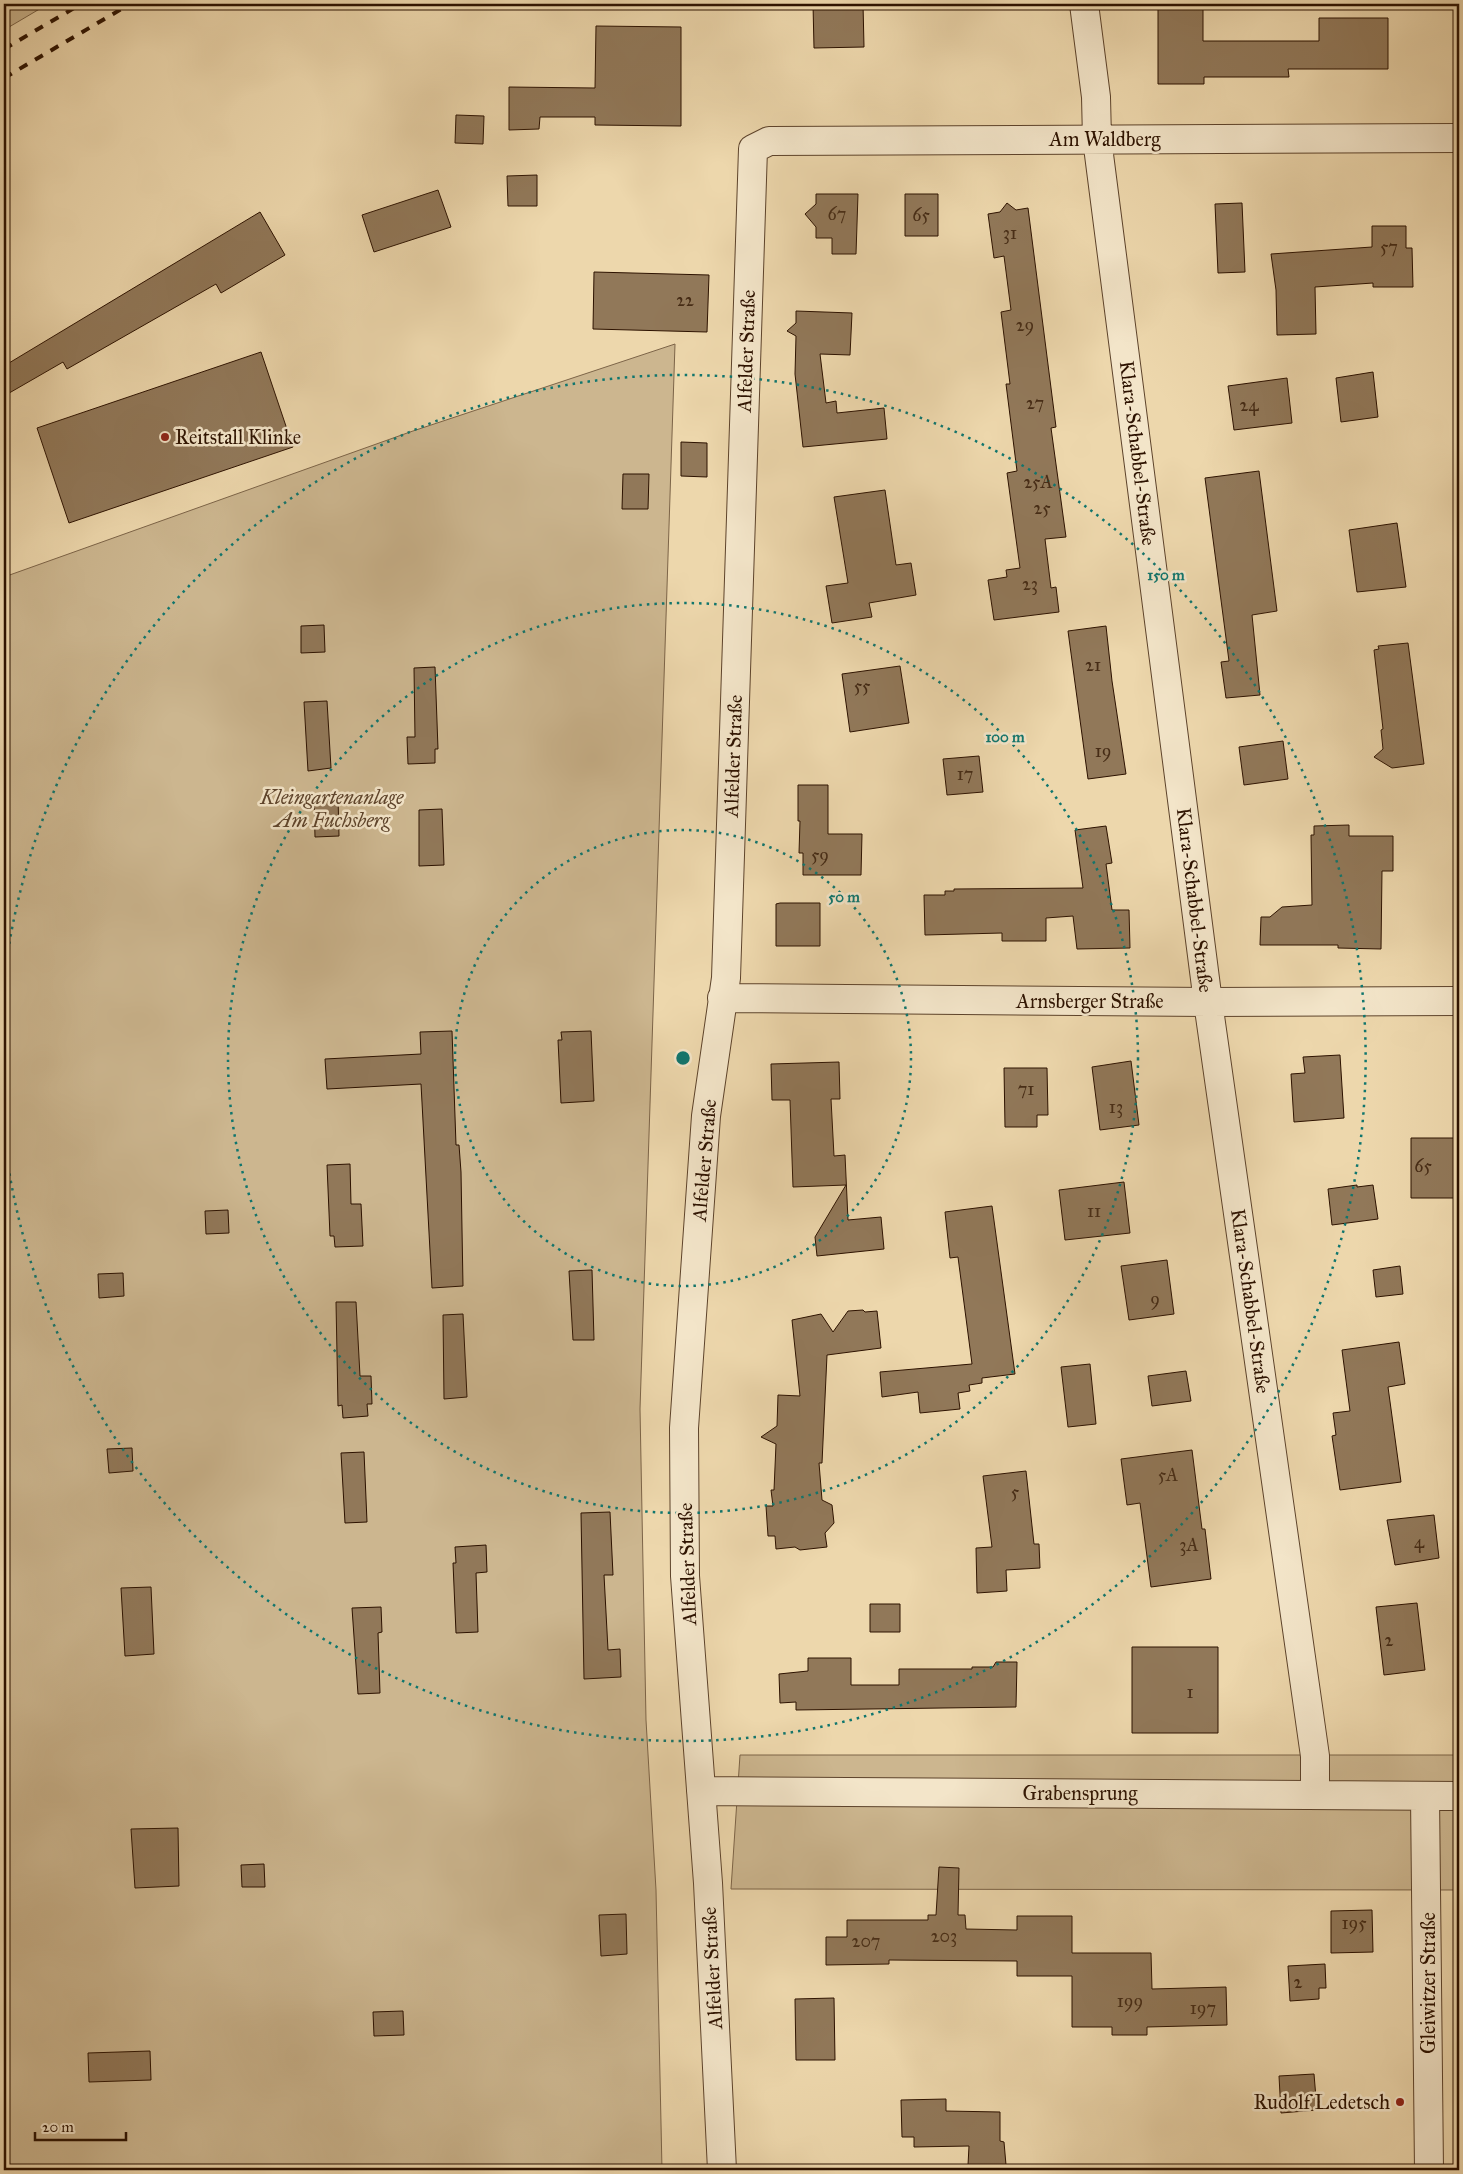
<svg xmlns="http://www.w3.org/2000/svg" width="1463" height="2174" font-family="'IM FELL Great Primer',serif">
	<rect width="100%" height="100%" fill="#edd7ac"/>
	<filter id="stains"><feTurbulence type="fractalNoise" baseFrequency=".004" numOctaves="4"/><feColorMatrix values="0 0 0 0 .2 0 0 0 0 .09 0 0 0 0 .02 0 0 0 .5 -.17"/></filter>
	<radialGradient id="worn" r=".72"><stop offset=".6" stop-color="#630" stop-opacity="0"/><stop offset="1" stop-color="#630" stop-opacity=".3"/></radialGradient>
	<!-- green -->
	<path fill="#ccb68f" stroke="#7c6448" d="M4,4H48L4,30Z
		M675,344L640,1409L646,1720L656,1890L662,2170H4V577L410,432Z
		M740,1755H1459V1890L731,1889Z"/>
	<!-- building -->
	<path fill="#917859" stroke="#2d1200" d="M813,4H863L864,47L814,48Z
		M1158,4H1203V41H1319V18H1388V69H1288L1289,77H1204V84H1158Z
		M596,26L681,27V126L595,125V117H540L539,129L509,130V87L595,88Z
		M456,115L484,116L483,144L455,143Z
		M537,175V206H508L507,176Z
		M438,190L451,227L374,252L362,215Z
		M816,194H858L856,254H832V238H816V227L805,214L816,204Z
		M905,194H938V236H905Z
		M1007,203L1016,210L1028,208L1056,427L1051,428L1066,537L1045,539L1051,588L1056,587L1059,612L994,620L988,580L1007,577L1006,570L1020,568L1007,473L1017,471L1006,384H1010L1001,312L1011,310L1004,256L994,258L988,214L1000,212Z
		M1242,203L1245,272L1218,273L1215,204Z
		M260,212L285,255L221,293L216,284L67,369L63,362L4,396V366Z
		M1372,226H1406V248H1412L1413,287H1373V283L1315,287L1316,334L1277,335L1276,290L1271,254L1372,247Z
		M594,272L709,275L707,332L593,329Z
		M796,311L852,313L850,355L820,354L826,403L836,401L837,413L884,408L887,439L803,447L795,374L796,336L787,331L796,323Z
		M261,352L293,447L69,523L37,428Z
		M1373,372L1378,417L1341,422L1336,378Z
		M1287,378L1292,423L1234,430L1228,386Z
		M681,442L707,443V477L681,476Z
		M1259,471L1277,611L1252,615L1260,695L1226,698L1221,662L1229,661L1205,478Z
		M623,474H649L648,509H622Z
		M885,490L896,565L911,563L916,595L869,603L872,617L832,623L826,586L848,583L834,497Z
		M1397,523L1406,587L1357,592L1349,530Z
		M324,625L325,652L301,653V626Z
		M1106,626L1112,681L1126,774L1088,779L1068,631Z
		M1408,643L1424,764L1392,768L1374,757L1383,749L1381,730L1383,729L1374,650L1379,649L1378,646Z
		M900,666L909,723L850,732L842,674Z
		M435,667L438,749H435V763L408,764L407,737H415L414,668Z
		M327,701L331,768L308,771L304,702Z
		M1283,741L1288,779L1244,785L1239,747Z
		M979,756L983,792L947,795L943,759Z
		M798,785H828V834H862L861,875H803V853H799L800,821H798Z
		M338,797L339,836L315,837L314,798Z
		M442,809L444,865L419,866V810Z
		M1349,825V836H1393V871H1382L1381,949L1338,948V945H1260L1261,917H1270L1282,907L1312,905L1311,835H1314V826Z
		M1106,826L1112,863L1106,864L1112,910H1129L1130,948L1077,949L1073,916L1046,918V941H1002V933L925,935L924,895H945V891H954V889L1083,888L1075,830Z
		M780,903H820V946H776V904Z
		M452,1031L456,1145H459L461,1172L463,1286L432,1288L421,1084L327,1089L325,1059L421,1054L420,1032Z
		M591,1031L594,1101L561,1103L558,1040H562L561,1032Z
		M1340,1055L1344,1118L1294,1122L1291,1074L1305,1073L1303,1057Z
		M1131,1061L1139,1125L1100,1130L1092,1067Z
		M839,1062L840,1099H831L834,1156L845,1155L848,1220L881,1217L884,1249L817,1256L815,1237L846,1185L793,1187L790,1100H772L771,1064Z
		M1004,1068H1047L1048,1115H1037V1127H1005Z
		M1411,1138H1459V1198H1411Z
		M350,1164L351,1204H361L363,1246L335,1247L334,1236H330L327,1165Z
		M1124,1182L1130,1233L1065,1240L1059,1190Z
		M1357,1185V1187L1373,1185L1378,1219L1332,1225L1328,1189Z
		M992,1206L1015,1374L982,1378V1383L969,1385L970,1391L958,1393L960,1409L920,1413L918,1392L882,1397L880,1372L972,1364L958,1257L950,1258L945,1212Z
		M228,1210L229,1233L206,1234L205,1211Z
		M1167,1260L1174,1314L1129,1320L1121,1266Z
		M1400,1266L1403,1294L1376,1297L1373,1270Z
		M592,1270L594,1340H573L569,1271Z
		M123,1273L124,1296L99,1298L98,1274Z
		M336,1302H356L360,1376H371L372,1404H367L368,1416L343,1418L342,1405L338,1406Z
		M863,1310L865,1312L877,1311L881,1348L827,1355L822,1463H819L822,1500L832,1505L834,1523L825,1533L827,1547L800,1550L795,1547L776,1549L775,1536H768L766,1506H773L771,1490H774L776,1444L761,1437L777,1426L778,1395L800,1396L792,1320L821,1314L833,1332L848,1311Z
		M463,1314L467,1397L444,1399L443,1315Z
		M1399,1342L1405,1384L1388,1387L1401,1482L1340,1490L1332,1436L1336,1435L1333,1413L1350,1411L1342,1350Z
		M1090,1364L1096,1424L1068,1427L1061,1367Z
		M1186,1371L1191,1401L1152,1406L1148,1376Z
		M132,1448L133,1471L109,1473L107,1449Z
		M1192,1450L1202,1529H1205L1211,1579L1151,1587L1140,1503L1127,1505L1121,1459Z
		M364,1452L367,1522L345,1523L341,1453Z
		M1026,1471L1034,1544H1039L1040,1568L1006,1570L1007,1591L977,1593L976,1548L992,1547L983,1476Z
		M610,1512L613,1575H604L608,1650L620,1649L621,1677L584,1679L581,1513Z
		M1434,1515L1439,1558L1395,1565L1387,1520Z
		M486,1545L487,1572L476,1573L478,1632L456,1633L453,1563H456L455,1547Z
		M151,1587L154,1654L125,1656L121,1588Z
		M1417,1603L1425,1670L1384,1675L1376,1607Z
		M870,1604H900V1632H870Z
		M381,1607L382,1632L378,1633L380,1693L358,1694L352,1608Z
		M1132,1647H1218V1733H1132Z
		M808,1658H851V1685H899V1669H972V1667H993L996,1662H1017L1016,1707L796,1710V1702L780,1703L779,1674L808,1671Z
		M178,1828L179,1886L135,1888L131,1829Z
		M264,1864L265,1887H242L241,1865Z
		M939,1867L959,1868L958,1915H965L966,1929L1017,1930V1916H1072V1953H1151L1152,1989L1226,1987L1227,2025L1147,2027V2035H1112V2027H1072V1976H1017V1961L889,1960V1964L826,1965V1937H847V1920H928V1915H936Z
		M1372,1910L1373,1952L1331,1953V1911Z
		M626,1914L627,1954L601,1956L599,1915Z
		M1325,1964L1326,1988H1319V1999L1290,2001L1288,1966Z
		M834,1998L835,2060H796L795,1999Z
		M403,2011L404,2035L374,2036L373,2012Z
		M150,2051L151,2080L89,2082L88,2053Z
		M1314,2074L1317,2110L1281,2113L1279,2076Z
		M946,2099V2111L1000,2112V2141L1004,2142L1006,2165H968L969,2146L914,2147V2137H902L901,2100Z"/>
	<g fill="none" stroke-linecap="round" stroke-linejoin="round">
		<!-- minor casing -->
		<g stroke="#5d432b" stroke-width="30">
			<path id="minor" d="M1084,4L1096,97L1097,139L1208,1002L1315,1756V1794
				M722,998L1208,1002L1459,1001
				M701,1791L1459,1796
				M1425,1796L1429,2170
				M722,2170L708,1883L685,1576L684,1428L706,1116L726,978L753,149L769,141L1459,138"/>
		</g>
		<!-- minor -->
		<use href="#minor" stroke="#f3e5c9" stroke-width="28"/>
		<!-- rail -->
		<path stroke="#2d1200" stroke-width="4" stroke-dasharray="9 9" stroke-linecap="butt" d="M4,49L81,4
			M4,78L130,4"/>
	</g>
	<!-- distance rings -->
	<g fill="none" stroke="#0f766e" stroke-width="2.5" stroke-dasharray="2.5 5">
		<circle cx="683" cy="1058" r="228"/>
		<circle cx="683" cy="1058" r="455"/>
		<path d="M4 981A683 683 0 1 1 4 1135"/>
	</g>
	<!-- markers -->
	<g fill="#8f2418" stroke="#f3e5c9" stroke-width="2">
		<circle cx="165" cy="437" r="5"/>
		<circle cx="1400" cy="2102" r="5"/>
	</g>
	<g text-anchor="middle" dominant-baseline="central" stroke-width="5" stroke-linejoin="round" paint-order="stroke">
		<!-- number labels -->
		<g font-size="18" fill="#462c16">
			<text x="837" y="214">67</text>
			<text x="921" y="215">65</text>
			<text x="1010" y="233">31</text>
			<text x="1389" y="247">57</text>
			<text x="685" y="300">22</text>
			<text x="1025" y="325">29</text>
			<text x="1035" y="403">27</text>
			<text x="1249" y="405">24</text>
			<text x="1038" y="482">25A</text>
			<text x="1042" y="508">25</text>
			<text x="1030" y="584">23</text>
			<text x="1093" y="665">21</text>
			<text x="862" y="686">55</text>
			<text x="1103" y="751">19</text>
			<text x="965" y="774">17</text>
			<text x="820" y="855">59</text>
			<text x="1026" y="1089">71</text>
			<text x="1116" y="1107">13</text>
			<text x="1423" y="1166">65</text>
			<text x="1094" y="1211">11</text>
			<text x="1155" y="1299">9</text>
			<text x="1168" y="1475">5A</text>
			<text x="1015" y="1492">5</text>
			<text x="1419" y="1542">4</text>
			<text x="1189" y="1545">3A</text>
			<text x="1389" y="1640">2</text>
			<text x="1190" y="1692">1</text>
			<text x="1354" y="1923">195</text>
			<text x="944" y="1936">203</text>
			<text x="866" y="1941">207</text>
			<text x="1298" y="1982">2</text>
			<text x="1130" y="2001">199</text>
			<text x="1203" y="2008">197</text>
		</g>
		<!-- street labels -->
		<g font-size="20" fill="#2d1200" stroke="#f3e5c9">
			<text x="1105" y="139">Am Waldberg</text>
			<text transform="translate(746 351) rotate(-88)">Alfelder Straße</text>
			<text transform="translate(1138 453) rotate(83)">Klara-Schabbel-Straße</text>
			<text transform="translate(733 756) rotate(-88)">Alfelder Straße</text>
			<text transform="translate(1195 900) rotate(83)">Klara-Schabbel-Straße</text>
			<text x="1090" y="1001">Arnsberger Straße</text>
			<text transform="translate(704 1160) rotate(-85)">Alfelder Straße</text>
			<text transform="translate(1251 1301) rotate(82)">Klara-Schabbel-Straße</text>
			<text transform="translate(687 1564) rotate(-92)">Alfelder Straße</text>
			<text x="1080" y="1793">Grabensprung</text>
			<text transform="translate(712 1968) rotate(-93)">Alfelder Straße</text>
			<text transform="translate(1428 1983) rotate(-90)">Gleiwitzer Straße</text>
		</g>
		<!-- poi labels -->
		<g font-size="20" fill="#2d1200" stroke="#f3e5c9" text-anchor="start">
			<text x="175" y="437">Reitstall Klinke</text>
			<text x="1390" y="2102" text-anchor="end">Rudolf Ledetsch</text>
		</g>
		<!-- park labels -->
		<g font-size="20" font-style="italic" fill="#5d432b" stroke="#f3e5c9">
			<text x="332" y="797">Kleingartenanlage<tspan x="332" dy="23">Am Fuchsberg</tspan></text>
		</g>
	</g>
	<circle cx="683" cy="1058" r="8" fill="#0f766e" stroke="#f3e5c9" stroke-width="2.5"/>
	<g font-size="15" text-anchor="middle" font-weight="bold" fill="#0f766e" stroke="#f3e5c9" stroke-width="5" stroke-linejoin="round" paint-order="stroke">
		<text x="1166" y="580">150 m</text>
		<text x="1005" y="742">100 m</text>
		<text x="844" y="902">50 m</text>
	</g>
	<!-- margin -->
	<rect width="1463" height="2174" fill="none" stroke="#edd7ac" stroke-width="20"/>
	<rect x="5" y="5" width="1453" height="2164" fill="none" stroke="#2d1200" stroke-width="2.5"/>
	<rect x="10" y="10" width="1443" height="2154" fill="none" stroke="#2d1200"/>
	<!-- scale -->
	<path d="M35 2132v8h91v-8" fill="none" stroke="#2d1200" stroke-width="2.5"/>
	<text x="42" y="2132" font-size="15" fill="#2d1200" stroke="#f3e5c9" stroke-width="4" paint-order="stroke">20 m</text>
	<rect width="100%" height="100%" filter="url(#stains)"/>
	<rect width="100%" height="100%" fill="url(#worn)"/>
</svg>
